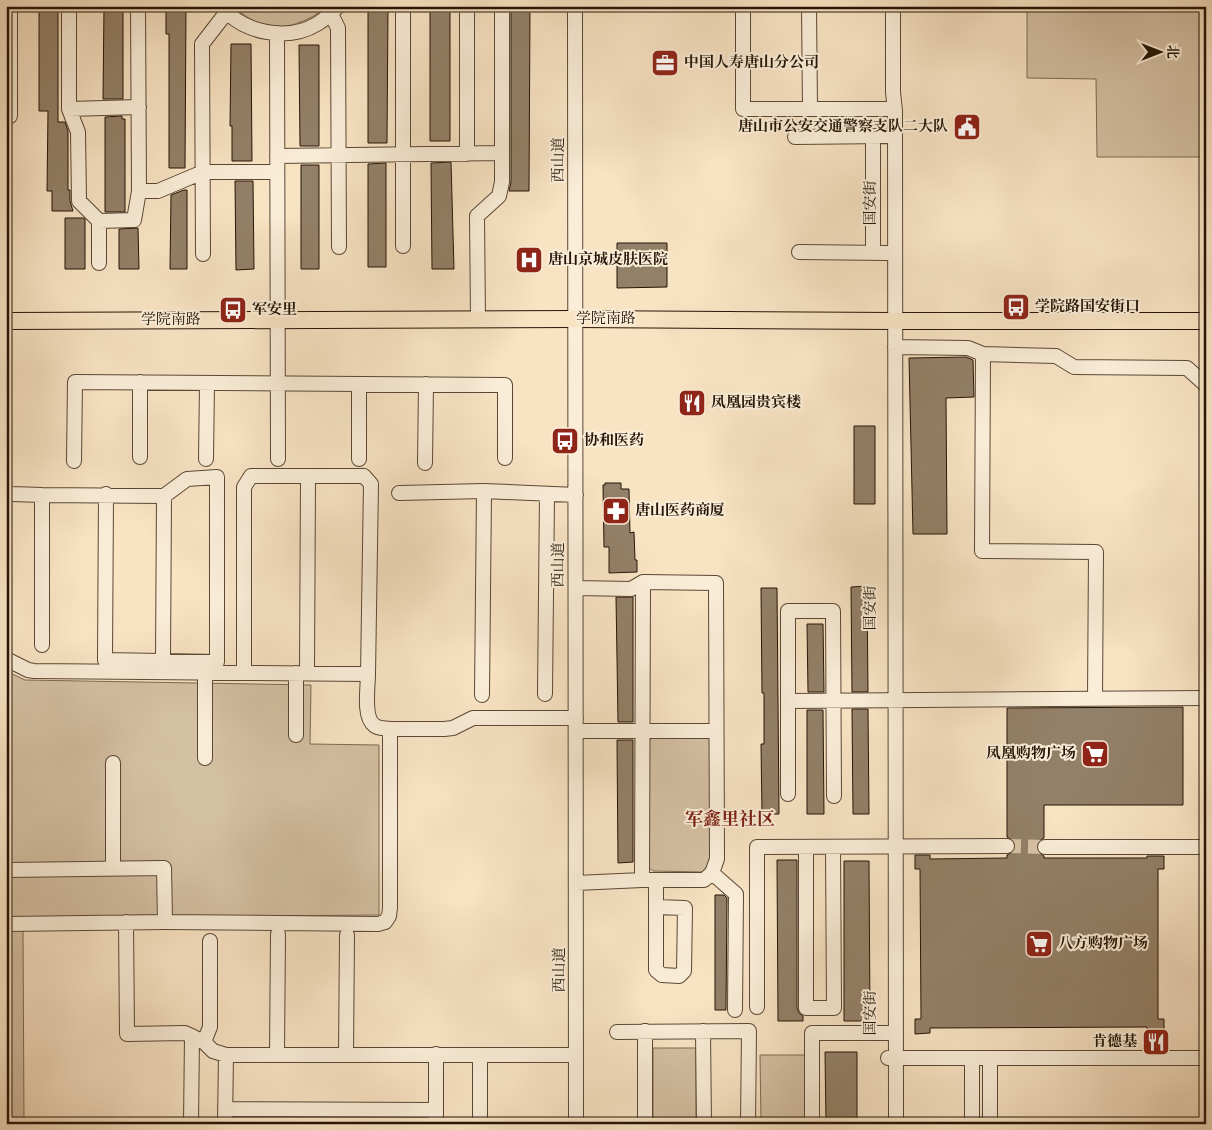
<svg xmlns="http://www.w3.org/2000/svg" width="1212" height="1130" font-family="Vollkorn,'Noto Serif SC',serif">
	<rect width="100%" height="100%" fill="#f8e3c3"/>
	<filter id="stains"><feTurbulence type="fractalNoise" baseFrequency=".004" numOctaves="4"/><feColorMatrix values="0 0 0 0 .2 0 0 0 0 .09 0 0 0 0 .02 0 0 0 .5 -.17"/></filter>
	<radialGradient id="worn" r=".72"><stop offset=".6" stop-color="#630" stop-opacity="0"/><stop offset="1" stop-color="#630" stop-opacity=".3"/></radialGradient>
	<!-- green -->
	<path fill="#d4c0a3" stroke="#7c6a54" d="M232,6H325C320,13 311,18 303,21C274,34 255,25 232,6Z
		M1027,6H1206V157H1097L1096,79L1027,78Z
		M6,671L25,680L311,685L310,744L379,745V915L6,918Z
		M653,736H707L712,741L711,862L702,872L653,871L648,867L649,741Z
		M23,929L24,1124H6V930Z
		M653,1048H696V1124H653Z
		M760,1055H805L806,1124H761Z"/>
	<!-- building -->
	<path fill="#938068" stroke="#251506" d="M39,6H58V122H65L68,131V190H70V201L73,211H52V191H47L48,111H39Z
		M104,6H123V99H103Z
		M166,6H186L185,168H169V34H166Z
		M368,6H388L387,143H368Z
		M430,6H450V141H430Z
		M511,6H530L529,191H509L511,182Z
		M231,44H251L252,161H232V126H230Z
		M299,45H319V146H300Z
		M122,116V119H125V212H105V117Z
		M451,162L454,269H432L431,163Z
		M386,163V267H368V164Z
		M301,165H319V269H301Z
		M235,181H253L254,269L236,270Z
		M184,190H187V269H170L171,195Z
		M65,218H83L85,219V269H65Z
		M138,228L139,269H119V229Z
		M617,243H667V287L617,288Z
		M966,357L973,360L974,397L946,398L947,534H913L909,358Z
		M854,426H875V504H854Z
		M605,483H621V489H629L630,533L634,532L635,560H637V572L609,573V547H604L603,485H605Z
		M867,586L868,692H852L851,587Z
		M761,588H777L779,814H762L761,744H764V693H762Z
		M616,597H633V722H618Z
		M807,624H823L824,692H808Z
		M1183,707V805H1044V838L1038,842L1036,847L1038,852L1044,856V858H1147V856H1164V869H1158V1019H1164V1037H1147V1027L930,1028V1033L915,1034V1019H921L920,869H915V855H930V859L1007,858V855L1014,851L1015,842L1007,837V708Z
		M852,709H868L869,814H853Z
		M807,710H823L824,814H807Z
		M617,740H633V862L618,863Z
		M777,860H797V1008L799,1013L803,1016V1021H778Z
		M844,861H869L870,1021H844Z
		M715,895H724L727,898L726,1010H715Z
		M825,1052H857V1124H826Z"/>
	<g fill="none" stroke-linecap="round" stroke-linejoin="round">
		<!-- minor-tunnel -->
		<path stroke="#d8c4a7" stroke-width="14" stroke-dasharray="14 7" stroke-linecap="butt" d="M1007,846L1045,847"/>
		<!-- minor casing -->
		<g stroke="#5a4835" stroke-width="16">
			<path id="minor" d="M69,6V109L78,132L79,201L99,221L134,220L139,191L138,6
				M221,6C243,33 287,42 317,24C325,19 332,13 338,6
				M467,6V154
				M575,6L576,1124
				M743,6V109H887
				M809,6L810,109
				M893,6V92L895,111L896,1124
				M331,14L338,28L339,247
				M277,33L278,459
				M69,109L139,107
				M6,116H10V6
				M795,137L887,136
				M277,156L502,153
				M139,191H158L203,172H277
				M403,246V6
				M799,252L887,253
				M873,253V136
				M203,254L202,44L226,13
				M99,263V221
				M478,319L477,216L499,196L502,182V6
				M895,347L968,348L983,354L1056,356L1074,367L1187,368L1206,385
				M983,354L982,551L1096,552L1095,699
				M140,457V382
				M206,459L207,383
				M359,459V384
				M74,461L75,382L505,385V458
				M425,463L426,384
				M6,492L12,494L42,495L164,496L187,479L217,477V662L105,660L106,494
				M399,493L484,491L576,495
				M576,588L631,589L643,582L716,583L717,859L712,873L704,880H642L576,883
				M42,645V495
				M6,659L28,670L34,671L368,674C368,687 363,717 374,725C378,729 385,728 390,729
				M163,661L164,496
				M205,673V758
				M244,673V487L251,476H364L371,484L368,674
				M296,673V735
				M307,673L308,476
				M545,694L547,494
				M482,695L484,491
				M788,701L1206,698
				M576,731H716
				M113,763V868
				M788,794V611H833L834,796
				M806,847V1008H834L833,847
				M1045,847H1206
				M6,870L164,868L165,922
				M712,873L736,894L735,1010
				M642,880L643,582
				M656,907L685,908L684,971L679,976L662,975L656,970V880
				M126,922L127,1034L185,1033L204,1042L213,1051L226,1055H576
				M6,924L165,922L378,924L385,922L389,916L390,908V729H444L453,728L473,718H576
				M757,1007V847L1007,846
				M703,1031L704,1124
				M617,1032L749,1031L748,1124
				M204,1042L210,1027V941
				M277,1055L278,934
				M346,1055L347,935
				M888,1058H1206
				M972,1058V1124
				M990,1058V1124
				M225,1109L436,1110
				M191,1124L192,1036
				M225,1124L226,1055
				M436,1124V1054
				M480,1124V1055
				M645,1124V1031
				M812,1124V1033H896"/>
		</g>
		<!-- major casing -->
		<g stroke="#251506" stroke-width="18">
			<path id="major" d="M6,321L576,319L895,321H1206"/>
		</g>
		<!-- minor -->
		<use href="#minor" stroke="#faedd8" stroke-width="14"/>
		<!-- major -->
		<use href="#major" stroke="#f8e3c3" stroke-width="16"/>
	</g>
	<!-- icons -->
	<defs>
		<g id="office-square" transform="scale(1.4375)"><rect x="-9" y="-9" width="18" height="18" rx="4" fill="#8f2418" stroke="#faedd8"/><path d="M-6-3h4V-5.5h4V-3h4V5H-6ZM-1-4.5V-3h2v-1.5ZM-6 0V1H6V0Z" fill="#fff"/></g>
		<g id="civic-square" transform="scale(1.4375)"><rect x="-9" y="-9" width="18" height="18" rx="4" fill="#8f2418" stroke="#faedd8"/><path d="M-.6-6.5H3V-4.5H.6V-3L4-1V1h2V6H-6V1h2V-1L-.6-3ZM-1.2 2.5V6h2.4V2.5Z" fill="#fff"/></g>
		<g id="hospital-square" transform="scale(1.4375)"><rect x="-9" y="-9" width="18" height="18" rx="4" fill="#8f2418" stroke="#faedd8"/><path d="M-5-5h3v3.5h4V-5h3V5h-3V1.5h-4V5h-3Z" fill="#fff"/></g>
		<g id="bus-square" transform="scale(1.4375)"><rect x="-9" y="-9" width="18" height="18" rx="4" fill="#8f2418" stroke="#faedd8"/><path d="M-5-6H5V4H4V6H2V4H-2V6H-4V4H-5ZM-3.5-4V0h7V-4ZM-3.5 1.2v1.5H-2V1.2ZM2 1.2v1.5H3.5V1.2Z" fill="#fff"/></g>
		<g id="restaurant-square" transform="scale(1.4375)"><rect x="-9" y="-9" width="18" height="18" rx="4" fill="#8f2418" stroke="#faedd8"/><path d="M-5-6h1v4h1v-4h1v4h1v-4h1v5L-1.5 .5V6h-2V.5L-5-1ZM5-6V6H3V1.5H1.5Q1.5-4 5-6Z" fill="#fff"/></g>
		<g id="pharmacy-square" transform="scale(1.4375)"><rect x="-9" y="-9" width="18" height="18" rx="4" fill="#8f2418" stroke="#faedd8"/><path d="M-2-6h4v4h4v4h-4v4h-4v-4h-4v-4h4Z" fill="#fff"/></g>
		<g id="supermarket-square" transform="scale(1.4375)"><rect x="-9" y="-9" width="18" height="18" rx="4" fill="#8f2418" stroke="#faedd8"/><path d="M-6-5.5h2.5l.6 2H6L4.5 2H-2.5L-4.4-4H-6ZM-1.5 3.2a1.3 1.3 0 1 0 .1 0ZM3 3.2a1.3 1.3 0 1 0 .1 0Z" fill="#fff"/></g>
	</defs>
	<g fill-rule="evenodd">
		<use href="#office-square" x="665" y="63"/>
		<use href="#civic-square" x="967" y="127"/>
		<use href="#hospital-square" x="529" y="260"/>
		<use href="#bus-square" x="1016" y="307"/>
		<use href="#bus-square" x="233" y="310"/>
		<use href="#restaurant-square" x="692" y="403"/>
		<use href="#bus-square" x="565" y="441"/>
		<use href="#pharmacy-square" x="616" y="511"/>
		<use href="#supermarket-square" x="1095" y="754"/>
		<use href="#supermarket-square" x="1039" y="944"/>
		<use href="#restaurant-square" x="1156" y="1042"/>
	</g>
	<g text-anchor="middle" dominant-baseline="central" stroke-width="4" stroke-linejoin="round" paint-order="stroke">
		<!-- poi labels -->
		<g font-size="15" font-weight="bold" fill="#251506" stroke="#faedd8" text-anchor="start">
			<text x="684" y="63">中国人寿唐山分公司</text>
			<text x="948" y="127" text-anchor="end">唐山市公安交通警察支队二大队</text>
			<text x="548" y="260">唐山京城皮肤医院</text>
			<text x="1035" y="307">学院路国安街口</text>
			<text x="252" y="310">军安里</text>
			<text x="711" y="403">凤凰园贵宾楼</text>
			<text x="584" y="441">协和医药</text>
			<text x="635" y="511">唐山医药商厦</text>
			<text x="1076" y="754" text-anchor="end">凤凰购物广场</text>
			<text x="1058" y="944">八方购物广场</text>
			<text x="1137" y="1042" text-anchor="end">肯德基</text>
		</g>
		<!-- street labels -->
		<g font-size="15" fill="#251506" stroke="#faedd8">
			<text transform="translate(559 160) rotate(-90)">西山道</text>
			<text transform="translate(871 203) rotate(-90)">国安街</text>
			<text x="606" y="319">学院南路</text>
			<text x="171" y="320">学院南路</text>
			<text transform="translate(559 565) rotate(-90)">西山道</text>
			<text transform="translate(871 608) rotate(-90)">国安街</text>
			<text transform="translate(560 970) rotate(-90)">西山道</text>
			<text transform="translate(871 1013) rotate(-90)">国安街</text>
		</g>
		<!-- quarter labels -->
		<g font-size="18" font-weight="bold" fill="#7a1f14" stroke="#faedd8">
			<text x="730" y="820">军鑫里社区</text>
		</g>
	</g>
	<!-- margin -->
	<rect width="1212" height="1130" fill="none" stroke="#f8e3c3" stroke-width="25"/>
	<rect x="8" y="8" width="1197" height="1115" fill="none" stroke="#251506" stroke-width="2.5"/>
	<rect x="12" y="12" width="1187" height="1105" fill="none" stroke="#251506"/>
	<!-- north arrow -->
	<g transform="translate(1160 52) rotate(90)" stroke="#faedd8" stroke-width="4" paint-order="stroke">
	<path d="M0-4L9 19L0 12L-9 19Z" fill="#251506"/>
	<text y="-8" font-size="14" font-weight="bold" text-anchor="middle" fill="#251506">北</text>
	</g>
	<rect width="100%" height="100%" filter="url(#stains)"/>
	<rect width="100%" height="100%" fill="url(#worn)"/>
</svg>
